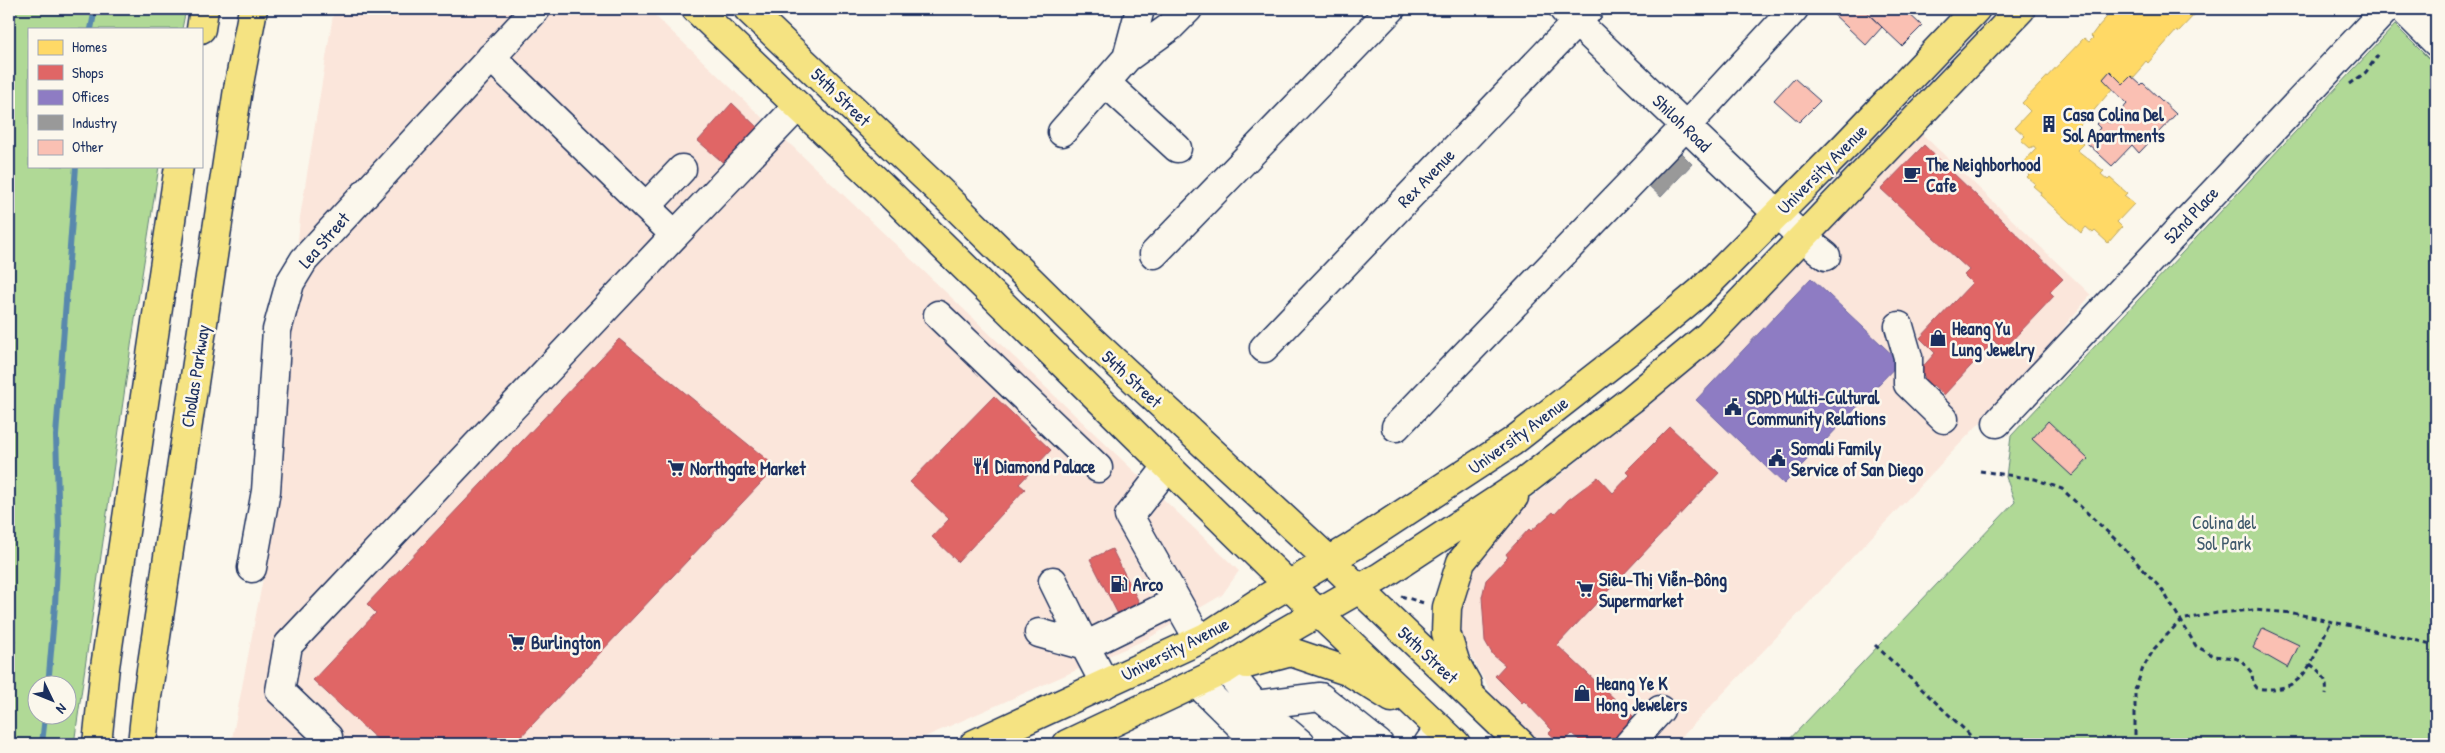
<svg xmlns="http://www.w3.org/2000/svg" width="2445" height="753" font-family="'Patrick Hand',sans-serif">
	<rect width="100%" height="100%" fill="#fbf7ec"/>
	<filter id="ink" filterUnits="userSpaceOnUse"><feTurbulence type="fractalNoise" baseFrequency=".02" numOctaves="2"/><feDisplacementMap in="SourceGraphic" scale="10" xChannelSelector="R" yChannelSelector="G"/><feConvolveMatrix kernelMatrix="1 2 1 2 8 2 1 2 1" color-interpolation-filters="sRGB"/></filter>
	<g filter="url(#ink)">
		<!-- built -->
		<path fill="#fbe6db" d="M334,9H648L1239,571L1222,595L1147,639L909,744H231L277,506L300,217Z
			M1919,131L2091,295L2067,323L2050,349L1675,744H1543L1494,698L1460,636L1456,602L1465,567L1515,510L1651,404L1705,355Z"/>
		<!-- green -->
		<path fill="#b0d996" stroke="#66847a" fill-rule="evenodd" d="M9,9H186L182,29H29V166H159L132,339L74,744H9V683L15,640L9,631ZM38,686H68V716H38Z
			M2395,25L2436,66V744H1785L2015,502L2006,477L2011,436Z"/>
		<!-- homes -->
		<path fill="#ffd966" stroke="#bba664" d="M2118,9H2197L2194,11L2196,13L2178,32L2177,30L2148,63L2146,61L2141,67L2142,69L2133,79L2131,76L2123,84L2110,71L2103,79L2113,88L2090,115L2089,114L2075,131L2073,130L2069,134L2071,136L2073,135L2083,144L2077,150L2104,171L2101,174L2108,180L2110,178L2127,193L2124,196L2134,204L2117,222L2122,227L2108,243L2095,231L2093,233L2086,227L2081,233L2040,195L2041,193L2033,186L2035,184L2027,177L2029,175L2020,166L2036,149L2034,146L2030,148L2021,140L2025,136L2015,127L2030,111L2022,103L2084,38L2089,42L2093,38L2091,36L2097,28L2113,10L2115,12Z"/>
		<!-- shops -->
		<path fill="#e06666" stroke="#a55664" d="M732,103L760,130L727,166L698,141Z
			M1924,145L2063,279L2050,292L2054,296L2003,350L1994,341L1944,395L1933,385L1930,388L1922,380L1925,377L1919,371L1935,353L1920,338L1972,283L1964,275L1969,270L1881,189Z
			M619,339L776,467L514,744H382L313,680L376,613L367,604Z
			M994,396L1051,450L1019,484L1025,489L958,562L932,537L949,519L910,482Z
			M1670,427L1719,473L1557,645L1635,718L1611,744H1584L1572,734L1561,744L1549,733L1552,730L1524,701L1522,703L1495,676L1505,665L1493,655L1485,641L1482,597L1486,580L1508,557L1506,554L1529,529L1531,531L1553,512L1555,514L1568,500L1598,477L1613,493L1630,475L1626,471Z
			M1112,549L1145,614L1124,626L1090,559Z"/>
		<!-- offices -->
		<path fill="#8e7cc3" stroke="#6c65a5" d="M1811,278L1900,362L1784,484L1696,400Z"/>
		<!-- industry -->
		<path fill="#999" stroke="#737987" d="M1678,150L1692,164L1661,197L1649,186L1660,174L1657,172Z"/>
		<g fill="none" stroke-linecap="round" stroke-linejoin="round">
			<!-- stream -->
			<path stroke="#5888ad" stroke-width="6" d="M91,29L95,9
				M48,686L55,605L59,528L56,436L76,166
				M42,744L45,716"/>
		</g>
		<!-- building -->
		<path fill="#fac0b3" stroke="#1b2f5e" d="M1828,9H1863L1882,27L1866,45Z
			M1863,9H1904L1922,26L1902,46Z
			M2110,71L2123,84L2131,76L2141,85L2143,83L2176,114L2139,153L2132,145L2112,166L2087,143L2100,128L2096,124L2101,119L2110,123L2127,104L2103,79Z
			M1794,78L1820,101L1799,122L1774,100Z
			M2048,421L2088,459L2072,476L2032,439Z
			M2263,628L2299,645L2288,668L2253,648Z"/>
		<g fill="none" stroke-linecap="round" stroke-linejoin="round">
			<!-- minor casing -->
			<g stroke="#1b2f5e" stroke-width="31">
				<path id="minor" d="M2403,9L2436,42
					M1564,10L1802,237L1826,256
					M491,57L675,235L798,106
					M1127,58L1140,9
					M1106,83L1177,148
					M1062,132L1127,58L1170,27L1188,9
					M646,207L682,169
					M1154,254L1391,9
					M938,315L1098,468
					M1899,326L1908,357V384L1944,419
					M1264,348L1589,9
					M1997,423L2386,9
					M1396,427L1702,109L1794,9
					M1168,466L1129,516L1199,640
					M252,568L266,491L277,330L290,283L304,260L536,9
					M1039,633L1085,646L1053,581
					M1226,669L1255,705L1320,697L1379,744
					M1197,683L1259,744
					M1105,684L1085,646L1177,601
					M1255,705L1301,744
					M328,737L280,691L288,645L675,235
					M1428,744L1439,728
					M1629,744L1660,710"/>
			</g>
			<!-- major casing -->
			<g stroke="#1b2f5e" stroke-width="31">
				<path id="major" d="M696,9L880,184L1268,565L1456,744
					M748,9L945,196L1085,334L1330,561L1521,744
					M201,29L204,9
					M1247,664L1291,652L1350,672L1392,698
					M1467,684L1456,664L1446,633L1447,607L1461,562L1514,497
					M97,744L105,667L179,166
					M142,744L147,697L238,89L253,9
					M974,744L1206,637L1258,603L1352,547L1512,442L1635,346L1701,291L1846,145L1976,9
					M1067,744L1226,669L1274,638L1380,577L1523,483L1632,399L1709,335L2021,9"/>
			</g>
			<!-- path -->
			<path stroke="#1b2f5e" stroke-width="3" stroke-dasharray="5 4" stroke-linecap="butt" d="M2350,84L2366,72L2380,52
				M1980,471L2035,479L2062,489L2117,541L2163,591L2196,646L2214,656L2235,658L2242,661L2252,673L2253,684L2256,688C2308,696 2311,658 2331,622
				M1401,596L1424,603
				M1875,645L1966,731L1978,744
				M2310,664C2322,673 2328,679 2326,695
				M2135,744V690L2143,668L2154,649L2181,620L2217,613L2254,610L2293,613L2436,645"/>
			<!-- minor -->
			<use href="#minor" stroke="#fbf7ec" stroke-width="28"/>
			<!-- major -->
			<use href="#major" stroke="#f5e382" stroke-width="28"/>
		</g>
	</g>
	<!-- icons -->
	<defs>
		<g id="building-bare" transform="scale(1.35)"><path d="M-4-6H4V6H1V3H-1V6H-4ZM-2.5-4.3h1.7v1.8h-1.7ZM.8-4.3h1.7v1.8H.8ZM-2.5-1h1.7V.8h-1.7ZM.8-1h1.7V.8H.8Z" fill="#1b2f5e" stroke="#fbf7ec" stroke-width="2.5" paint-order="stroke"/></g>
		<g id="cafe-bare" transform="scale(1.35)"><path d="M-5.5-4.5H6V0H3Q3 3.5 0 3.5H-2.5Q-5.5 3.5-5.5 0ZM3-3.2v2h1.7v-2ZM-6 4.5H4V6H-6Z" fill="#1b2f5e" stroke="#fbf7ec" stroke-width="2.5" paint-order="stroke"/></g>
		<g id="shop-bare" transform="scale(1.35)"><path d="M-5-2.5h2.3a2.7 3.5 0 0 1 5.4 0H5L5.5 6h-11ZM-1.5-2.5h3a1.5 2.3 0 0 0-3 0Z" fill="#1b2f5e" stroke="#fbf7ec" stroke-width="2.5" paint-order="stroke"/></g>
		<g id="civic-bare" transform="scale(1.35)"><path d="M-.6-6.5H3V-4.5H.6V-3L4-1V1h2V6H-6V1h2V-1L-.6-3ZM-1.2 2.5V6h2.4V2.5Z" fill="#1b2f5e" stroke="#fbf7ec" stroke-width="2.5" paint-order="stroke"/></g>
		<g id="restaurant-bare" transform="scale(1.35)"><path d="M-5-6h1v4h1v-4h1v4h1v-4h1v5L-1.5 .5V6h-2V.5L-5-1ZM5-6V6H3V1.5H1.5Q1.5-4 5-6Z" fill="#1b2f5e" stroke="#fbf7ec" stroke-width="2.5" paint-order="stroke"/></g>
		<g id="supermarket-bare" transform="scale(1.35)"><path d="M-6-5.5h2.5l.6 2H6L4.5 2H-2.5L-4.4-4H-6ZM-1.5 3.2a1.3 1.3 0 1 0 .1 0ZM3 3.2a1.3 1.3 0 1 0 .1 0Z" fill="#1b2f5e" stroke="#fbf7ec" stroke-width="2.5" paint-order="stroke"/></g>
		<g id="fuel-bare" transform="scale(1.35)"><path d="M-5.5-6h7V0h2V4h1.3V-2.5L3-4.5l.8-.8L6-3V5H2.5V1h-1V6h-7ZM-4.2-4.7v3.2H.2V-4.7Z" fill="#1b2f5e" stroke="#fbf7ec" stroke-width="2.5" paint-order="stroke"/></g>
	</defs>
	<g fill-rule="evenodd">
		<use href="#building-bare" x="2049" y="124"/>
		<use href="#cafe-bare" x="1912" y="174"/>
		<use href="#shop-bare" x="1938" y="338"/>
		<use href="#civic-bare" x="1733" y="407"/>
		<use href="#civic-bare" x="1777" y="458"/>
		<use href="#restaurant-bare" x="981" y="466"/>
		<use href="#supermarket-bare" x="676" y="468"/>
		<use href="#fuel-bare" x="1119" y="584"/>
		<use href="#supermarket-bare" x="1585" y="589"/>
		<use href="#supermarket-bare" x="517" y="642"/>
		<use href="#shop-bare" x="1582" y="693"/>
	</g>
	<g text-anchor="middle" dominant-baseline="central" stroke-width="5" stroke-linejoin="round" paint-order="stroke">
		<!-- street labels -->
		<g font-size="18" fill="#1b2f5e" stroke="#fbf7ec">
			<text transform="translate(841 97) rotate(44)">54th Street</text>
			<text transform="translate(1682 123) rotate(44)">Shiloh Road</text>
			<text transform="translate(1822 169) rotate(-45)">University Avenue</text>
			<text transform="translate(1426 178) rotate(-46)">Rex Avenue</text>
			<text transform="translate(2191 215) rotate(-47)">52nd Place</text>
			<text transform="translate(324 240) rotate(-49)">Lea Street</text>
			<text transform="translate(195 376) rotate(-81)">Chollas Parkway</text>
			<text transform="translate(1132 379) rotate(43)">54th Street</text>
			<text transform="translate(1518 435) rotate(-36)">University Avenue</text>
			<text transform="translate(1175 649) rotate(-27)">University Avenue</text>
			<text transform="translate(1428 655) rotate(43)">54th Street</text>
		</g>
		<!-- poi labels -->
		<g font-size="18" font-weight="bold" fill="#1b2f5e" stroke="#fbf7ec" text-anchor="start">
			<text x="2063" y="114">Casa Colina Del<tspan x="2063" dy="21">Sol Apartments</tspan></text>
			<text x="1926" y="164">The Neighborhood<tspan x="1926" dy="21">Cafe</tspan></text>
			<text x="1952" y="328">Heang Yu<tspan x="1952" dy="21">Lung Jewelry</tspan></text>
			<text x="1747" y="397">SDPD Multi-Cultural<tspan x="1747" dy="21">Community Relations</tspan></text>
			<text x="1791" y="448">Somali Family<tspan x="1791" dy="21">Service of San Diego</tspan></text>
			<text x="995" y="466">Diamond Palace</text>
			<text x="690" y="468">Northgate Market</text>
			<text x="1599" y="579">Siêu-Thị Viễn-Đông<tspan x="1599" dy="21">Supermarket</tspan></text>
			<text x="1133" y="584">Arco</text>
			<text x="531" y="642">Burlington</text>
			<text x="1596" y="683">Heang Ye K<tspan x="1596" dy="21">Hong Jewelers</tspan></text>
		</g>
		<!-- park labels -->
		<g font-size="18" fill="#405a6c" stroke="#fbf7ec">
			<text x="2224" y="522">Colina del<tspan x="2224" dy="21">Sol Park</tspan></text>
		</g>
	</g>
	<!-- margin -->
	<rect width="2445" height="753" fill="none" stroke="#fbf7ec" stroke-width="30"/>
	<rect x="15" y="15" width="2415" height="723" fill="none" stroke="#1b2f5e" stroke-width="2" filter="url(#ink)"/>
	<!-- legend -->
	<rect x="28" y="28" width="175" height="140" fill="#fbf7ec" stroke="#a1a7b3"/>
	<rect x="38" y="40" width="25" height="15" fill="#ffd966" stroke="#a1a7b3"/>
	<text x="72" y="52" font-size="15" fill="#1b2f5e">Homes</text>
	<rect x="38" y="65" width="25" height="15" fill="#e06666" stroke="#a1a7b3"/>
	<text x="72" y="78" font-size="15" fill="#1b2f5e">Shops</text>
	<rect x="38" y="90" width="25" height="15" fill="#8e7cc3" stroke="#a1a7b3"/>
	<text x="72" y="102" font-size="15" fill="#1b2f5e">Offices</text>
	<rect x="38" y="115" width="25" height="15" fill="#999999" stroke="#a1a7b3"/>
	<text x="72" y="128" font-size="15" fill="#1b2f5e">Industry</text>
	<rect x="38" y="140" width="25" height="15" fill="#fac0b3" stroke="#a1a7b3"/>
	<text x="72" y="152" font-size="15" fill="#1b2f5e">Other</text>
	<!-- north arrow -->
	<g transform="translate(52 700) rotate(133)"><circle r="24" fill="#fbf7ec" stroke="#a1a7b3"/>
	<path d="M0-4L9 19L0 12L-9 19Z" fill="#1b2f5e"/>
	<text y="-8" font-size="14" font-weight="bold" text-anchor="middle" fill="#1b2f5e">N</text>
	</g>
</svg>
